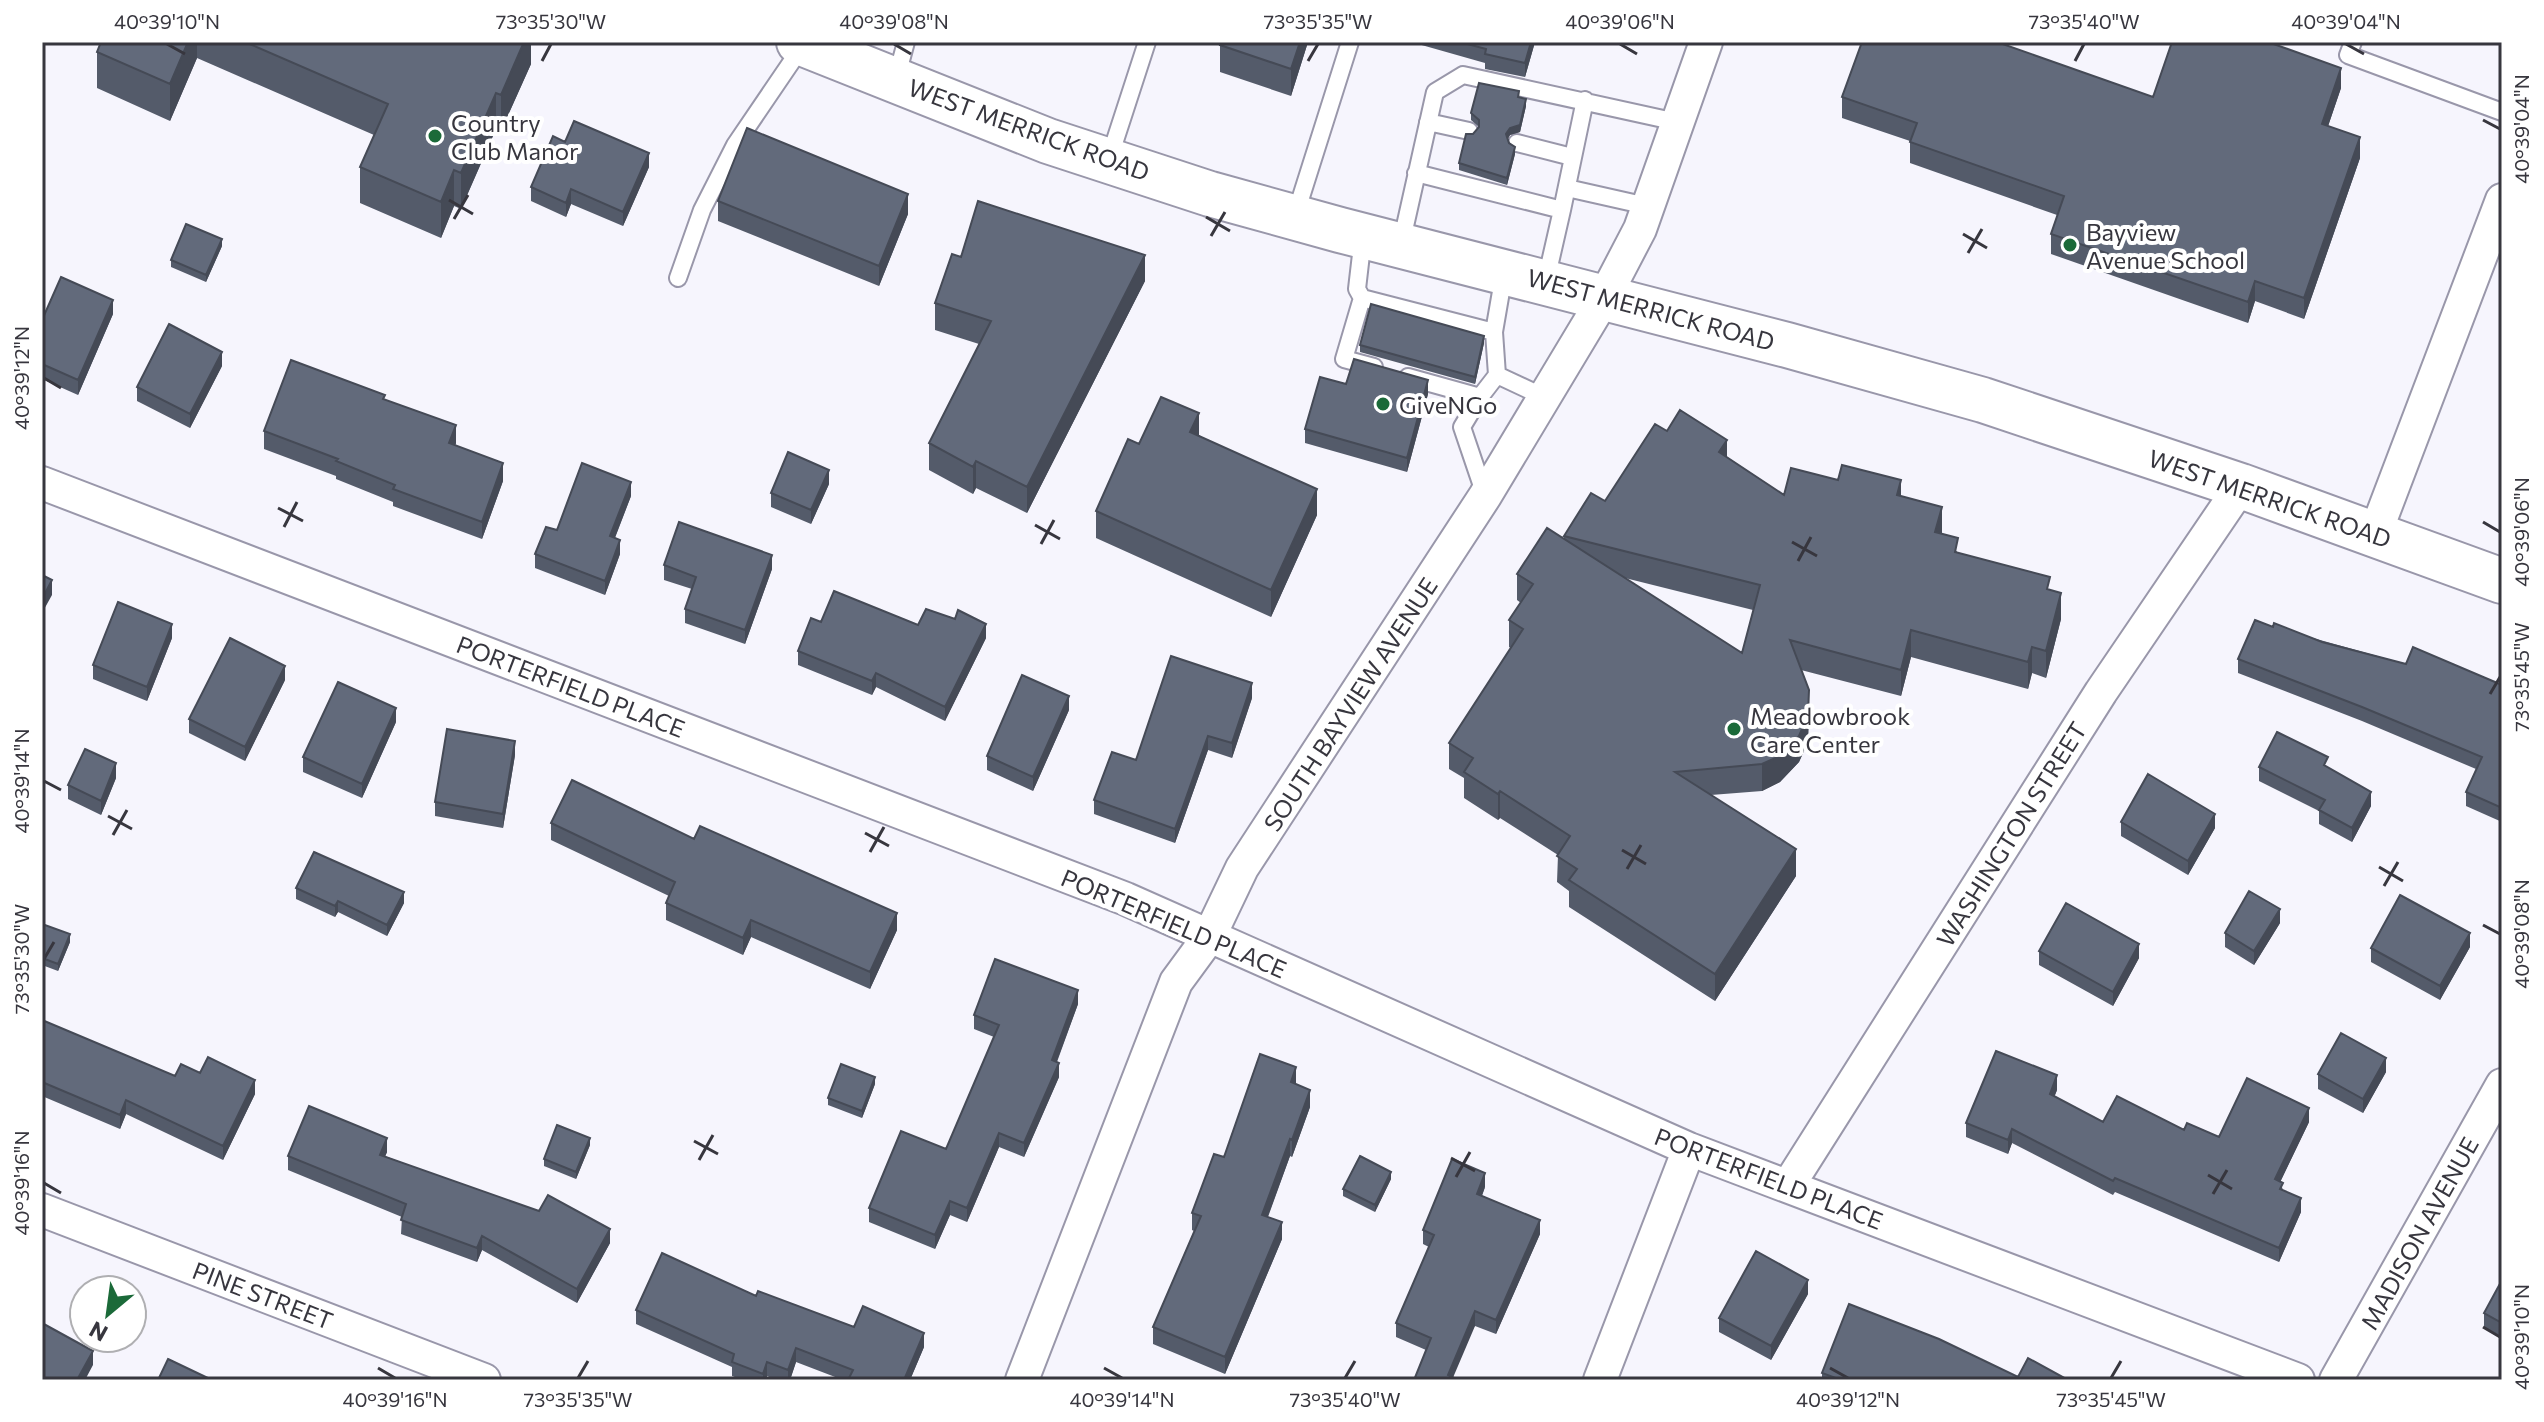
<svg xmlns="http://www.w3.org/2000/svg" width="2544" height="1422" font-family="Commissioner,sans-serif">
	<rect width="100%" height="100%" fill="#f6f5fd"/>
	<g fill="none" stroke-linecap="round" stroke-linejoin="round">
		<!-- lane casing -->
		<g stroke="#9997aa" stroke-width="20">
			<path id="lane" d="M2353,42L2348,55L2502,112
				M896,79L906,42
				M1428,122L1469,131
				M1517,143L1572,157
				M1109,159L1147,42
				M1416,173L1562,210L1585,100
				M1567,188L1647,206
				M1295,216L1350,42
				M1401,244L1435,92L1463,75L1677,122
				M678,278L702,210L735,145L803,45
				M1546,280L1562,210
				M1362,298L1357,289L1363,237
				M1494,332L1504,274
				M1374,367L1344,359L1362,298L1494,332L1497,375L1480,397
				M1497,375L1544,397
				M1408,377L1480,397L1462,427L1485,495"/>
		</g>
		<!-- street casing -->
		<g stroke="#9997aa" stroke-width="36">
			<path id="street" d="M42,483L1126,899L1689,1149L2298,1380
				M2375,534L2502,200
				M1788,1186L2101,692L2241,486
				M42,1210L484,1380
				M1022,1380L1176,982L1209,937L1242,868L1485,496L1604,298L1640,229L1706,42
				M1600,1380L1689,1149
				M2336,1380L2502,1085"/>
		</g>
		<!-- primary casing -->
		<g stroke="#9997aa" stroke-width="48">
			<path id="primary" d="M799,42L1048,141L1210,194L1340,230L1787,345L1983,400L2241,486L2502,581"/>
		</g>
		<!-- lane -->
		<use href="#lane" stroke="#fff" stroke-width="16"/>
		<!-- street -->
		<use href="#street" stroke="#fff" stroke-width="32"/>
		<!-- primary -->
		<use href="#primary" stroke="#fff" stroke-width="44"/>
	</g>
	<!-- wall -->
	<path fill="#545b6a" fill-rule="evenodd" d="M101,42H531V64L501,131L496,129L461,209L454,206L441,238L360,203V167L374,135L197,58L170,121L97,88V52Z
		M1221,42H1308L1291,96L1220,72V45Z
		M1411,42H1535L1525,77L1485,69V63Z
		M2341,88L2328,126L2360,158L2304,319L2255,301L2248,323L2051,254V234L2057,215L1910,163V141L1842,118V97H2153Z
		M1519,98L1526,106L1520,132L1510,135L1508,139L1515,154L1507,185L1459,170V163L1473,134L1479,127L1471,120V113Z
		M565,142L649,167L623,226L571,204L566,217L531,201V187Z
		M718,201L908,214L879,286L718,221Z
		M222,246L206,282L171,267V260Z
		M961,257L1145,281L1027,513L976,488L973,494L929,470V443L979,344L935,330V303Z
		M113,314L78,395L42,379V320Z
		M1484,343L1475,384L1360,352V345Z
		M222,366L190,428L137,401V387Z
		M1346,384L1428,394L1407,472L1305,443V429Z
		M385,400L456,443L455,446L503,481L482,539L393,506V502L336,479V476L264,449V431Z
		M1667,431L1727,457L1784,495L1901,496L1942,534L1958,553L2050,590L2061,619L2046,678L2032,673L2028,689L1911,657L1901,696L1801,670L1809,717L1808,742L1799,762L1780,782L1762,791L1711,795L1796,876L1715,1001L1569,907V891L1557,882L1558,855L1500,818L1498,820L1464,798V778L1449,769V743L1511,648L1509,647V620L1521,603L1517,600V574L1564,539V536L1605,501ZM1625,578L1753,610L1742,653Z
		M1199,435L1317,515L1271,617L1096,538V511L1139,444Z
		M829,484L811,524L771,507V493Z
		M631,496L615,538L620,554L605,595L535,568V554L557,530Z
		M664,565L772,569L745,644L685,623V609L692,589L664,580Z
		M821,622L918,625L986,638L945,721L876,687L872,695L798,665V651Z
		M2273,627L2406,664L2502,685V822L2466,806V792L2476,769L2362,721L2238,673V659Z
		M172,638L147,701L93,679V665Z
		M285,680L245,761L189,733V719Z
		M1252,698L1232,758L1208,750L1175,843L1094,814V800L1136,760Z
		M1069,710L1033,791L987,770V756Z
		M396,722L362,798L303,772V757Z
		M515,755L503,828L435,816V802Z
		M2259,767L2371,806L2352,842L2319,824V811L2259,781Z
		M116,778L101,815L68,799V785Z
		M2121,822L2215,828L2188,875L2121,836Z
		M551,823L694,839L897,930L870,989L751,937L743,955L666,920V903L669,896L551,840Z
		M296,888L404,903L387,936L338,912L335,917L296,899Z
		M2280,923L2254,965L2225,947V933Z
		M42,924L70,942L58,971L42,965Z
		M2470,947L2440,1000L2371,962V948Z
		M2039,951L2139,958L2113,1006L2039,965Z
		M1078,1004L1057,1062L1059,1077L1024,1157L999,1147L967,1222L950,1215L935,1249L869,1222V1208L946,1149L994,1037L974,1029V1015Z
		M42,1020L175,1076L200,1073L255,1094L223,1160L126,1114L120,1129L42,1096Z
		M2386,1072L2363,1113L2318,1089V1074Z
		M875,1084L862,1118L828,1105V1098Z
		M1296,1084L1310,1107L1292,1157L1290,1156L1268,1217L1282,1239L1225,1374L1153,1344V1327L1194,1231L1192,1230V1213L1224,1157Z
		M2057,1090L2054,1097L2103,1122L2184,1130L2219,1137L2309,1122L2280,1182L2283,1190L2301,1212L2279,1262L2115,1192L2113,1195L2012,1143L2008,1154L1966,1137V1123Z
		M590,1145L576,1179L544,1166V1159Z
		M387,1152L385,1156L610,1243L577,1303L482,1250L477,1262L401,1234L402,1217L288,1170V1156Z
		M1391,1179L1375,1212L1343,1196V1189Z
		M1485,1187L1482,1196L1540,1234L1496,1334L1475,1326L1414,1380L1426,1350L1396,1337V1323L1429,1247L1423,1244V1230Z
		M2502,1280V1337L2484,1327V1313Z
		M1808,1294L1771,1360L1719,1332V1318Z
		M756,1296L854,1327L924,1347L910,1380H843L796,1362L790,1380H776L767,1376L766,1380H743L732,1376V1367L636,1324V1310Z
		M1822,1373L2018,1377L2068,1380H1822Z"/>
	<!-- shaded-wall -->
	<path fill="#454a56" d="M188,42H197V58L170,121V84Z
		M524,42H531V64L501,131V95Z
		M1300,42H1308L1291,96V69Z
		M1531,42H1535L1525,77V63Z
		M2341,68V88L2322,144V124Z
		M496,93V129L461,209V173Z
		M1526,99V106L1520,132L1510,135L1506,141V134Z
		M2360,137V158L2304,319V298Z
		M1515,147V154L1507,185V178Z
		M649,153V167L623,226V212Z
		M454,170V206L441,238V202Z
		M571,189V204L566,217V203Z
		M908,194V214L879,286V266Z
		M222,239V246L206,282V275Z
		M1145,255V281L1027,513V487Z
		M2255,281V301L2248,323V302Z
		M113,300V314L78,395V380Z
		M1484,336V343L1475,384V377Z
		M222,352V366L190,428V414Z
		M1428,380V394L1407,472V458Z
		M1199,413V440L1190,432Z
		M456,425V443L449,461V443Z
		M1727,440V466L1719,452Z
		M976,461V488L973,494V467Z
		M503,463V481L482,539V522Z
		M829,470V484L811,524V510Z
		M1901,480V507L1897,495Z
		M631,482V496L610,550V536Z
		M1317,489V515L1271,617V590Z
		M1942,507V534L1935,532Z
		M620,540V554L605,595V581Z
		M772,555V569L745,644V630Z
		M52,580V595L42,613V599Z
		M2061,593V619L2046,678V651Z
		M172,624V638L147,701V687Z
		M986,624V638L945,721V707Z
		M1911,630V657L1901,696V670Z
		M2032,647V673L2028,689V662Z
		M285,666V680L245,761V747Z
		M876,673V687L872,695V681Z
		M1252,683V698L1232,758V743Z
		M1809,690L1808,742L1799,762L1780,782L1762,791V764Z
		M1069,696V710L1033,791V777Z
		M396,708V722L362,798V784Z
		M1208,736V750L1175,843V829Z
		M515,741V755L503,828V814Z
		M116,763V778L101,815V801Z
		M1500,791V818L1498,820V794Z
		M2371,792V806L2352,842V828Z
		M2215,814V828L2188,875V861Z
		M1796,849V876L1715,1001V974Z
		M404,892V903L387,936V925Z
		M338,901V912L335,917V906Z
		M2280,909V923L2254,965V951Z
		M897,913V930L870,989V972Z
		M751,920V937L743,955V938Z
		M2470,933V947L2440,1000V986Z
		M70,934V942L58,971V964Z
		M2139,944V958L2113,1006V992Z
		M1078,990V1004L1052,1074V1060Z
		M2386,1058V1072L2363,1113V1099Z
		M1059,1063V1077L1024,1157V1143Z
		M1296,1067V1084L1291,1082Z
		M2057,1075V1090L2050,1108V1094Z
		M875,1077V1084L862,1118V1111Z
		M255,1080V1094L223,1160V1146Z
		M1310,1090V1107L1292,1157V1140Z
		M126,1100V1114L120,1129V1115Z
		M2309,1108V1122L2275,1193V1179Z
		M2012,1129V1143L2008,1154V1140Z
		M999,1133V1147L967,1222V1208Z
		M387,1138V1152L380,1169V1155Z
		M590,1138V1145L576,1179V1172Z
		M1290,1139V1156L1262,1232V1215Z
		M1391,1172V1179L1375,1212V1205Z
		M1485,1173V1187L1477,1208V1194Z
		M2301,1198V1212L2279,1262V1248Z
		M950,1201V1215L935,1249V1235Z
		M1540,1220V1234L1496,1334V1320Z
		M1282,1222V1239L1225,1374V1357Z
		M610,1229V1243L577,1303V1289Z
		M482,1236V1250L477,1262V1248Z
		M1808,1280V1294L1771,1360V1346Z
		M1475,1311V1326L1452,1380L1448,1375Z
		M924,1333V1347L910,1380H904Z
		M796,1348V1362L790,1380H788V1370Z
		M93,1351V1365L85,1380H77Z
		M767,1362V1376L766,1380H763V1374Z"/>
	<!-- building -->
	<path fill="#626a7b" stroke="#454a56" stroke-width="2" d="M101,42H188L170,84L97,52Z
		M245,42H524L501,95L496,93L461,173L454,170L441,202L360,167L388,104Z
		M1221,42H1300L1291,69L1220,45Z
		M1460,42H1531L1525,63L1485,54L1486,49Z
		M1862,42H1997L2153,97L2172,42H2268L2341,68L2322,124L2360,137L2304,298L2255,281L2248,302L2051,234L2064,196L1910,142L1917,123L1842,97Z
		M1479,83L1519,91L1518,97L1526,99L1520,125L1510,128L1506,134L1509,143L1515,147L1507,178L1459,163L1466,134H1473L1479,127V120L1471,113Z
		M574,121L649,153L623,212L571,189L566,203L531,187L553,136L565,142Z
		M747,128L908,194L879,266L718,201Z
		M978,201L1145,255L1027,487L976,461L973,467L929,443L991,321L935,303L952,254L961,257Z
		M186,224L222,239L206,275L171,260Z
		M61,277L113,300L78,380L42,364V320Z
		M1371,304L1484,336L1475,377L1360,345Z
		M169,324L222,352L190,414L137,387Z
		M1354,359L1428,380L1407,458L1305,429L1320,377L1346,384Z
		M291,360L385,395L383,399L456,425L449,443L503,463L482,522L393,489L395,485L336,461L338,459L264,431Z
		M1161,397L1199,413L1190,432L1317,489L1271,590L1096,511L1128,439L1139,444Z
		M1680,410L1727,440L1719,452L1784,495L1791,468L1838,480L1842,465L1901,480L1897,495L1942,507L1935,532L1958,538L1955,552L2050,577L2047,589L2061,593L2046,651L2032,647L2028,662L1911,630L1901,670L1790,640L1809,690L1808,715L1799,736L1780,756L1762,764L1675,772L1796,849L1715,974L1569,880L1577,869L1557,856L1570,836L1500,791L1498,794L1464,772L1473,758L1449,743L1523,629L1509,620L1533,584L1517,574L1547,528L1742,653L1760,585L1564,536L1591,493L1605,501L1655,424L1667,431Z
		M788,452L829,470L811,510L771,493Z
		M582,463L631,482L610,536L620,540L605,581L535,554L546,527L557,530Z
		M679,522L772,555L745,630L685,609L696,577L664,565Z
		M42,575L52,580L42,599Z
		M834,591L918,625L926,609L955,619L958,610L986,624L945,707L876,673L872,681L798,651L811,618L821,622Z
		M118,602L172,624L147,687L93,665Z
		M2255,620L2273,627L2274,623L2322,642L2406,664L2413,647L2502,685V808L2466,792L2482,757L2362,707L2238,659Z
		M230,638L285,666L245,747L189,719Z
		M1171,656L1252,683L1232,743L1208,736L1175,829L1094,800L1112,752L1136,760Z
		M1022,675L1069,696L1033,777L987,756Z
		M338,682L396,708L362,784L303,757Z
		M447,729L515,741L503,814L435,802Z
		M2277,732L2328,757L2324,765L2371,792L2352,828L2319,810L2325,800L2259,767Z
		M85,749L116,763L101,801L68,785Z
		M2148,774L2215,814L2188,861L2121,822Z
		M572,780L694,839L700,826L897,913L870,972L751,920L743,938L666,903L675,882L551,823Z
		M314,852L404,892L387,925L338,901L335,906L296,888Z
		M2249,891L2280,909L2254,951L2225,933Z
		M2400,895L2470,933L2440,986L2371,948Z
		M2066,903L2139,944L2113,992L2039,951Z
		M42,924L70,934L58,964L42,958Z
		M995,959L1078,990L1052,1060L1059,1063L1024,1143L999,1133L967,1208L950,1201L935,1235L869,1208L901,1131L946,1149L999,1025L974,1015Z
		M42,1020L175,1076L181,1064L200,1073L208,1057L255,1080L223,1146L126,1100L120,1115L42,1082Z
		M2341,1033L2386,1058L2363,1099L2318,1074Z
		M1996,1051L2057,1075L2050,1094L2103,1122L2117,1096L2184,1130L2187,1123L2219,1137L2247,1078L2309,1108L2275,1179L2283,1183L2280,1189L2301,1198L2279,1248L2115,1178L2113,1181L2012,1129L2008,1140L1966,1123Z
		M1260,1054L1296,1067L1291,1082L1310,1090L1292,1140L1290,1139L1262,1215L1282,1222L1225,1357L1153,1327L1201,1216L1192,1213L1214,1154L1224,1157Z
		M841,1064L875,1077L862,1111L828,1098Z
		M309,1106L387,1138L380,1155L539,1211L548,1195L610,1229L577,1289L482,1236L477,1248L401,1220L406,1204L288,1156Z
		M557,1125L590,1138L576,1172L544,1159Z
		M1360,1156L1391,1172L1375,1205L1343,1189Z
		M1452,1159L1485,1173L1477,1194L1540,1220L1496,1320L1475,1311L1448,1375L1458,1380H1414L1431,1338L1396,1323L1434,1235L1423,1230Z
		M1756,1251L1808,1280L1771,1346L1719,1318Z
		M662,1253L756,1296L758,1291L854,1327L863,1306L924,1333L904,1380H848L853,1370L796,1348L788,1370L767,1362L763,1374L732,1362L734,1354L636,1310Z
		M2502,1280V1323L2484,1313Z
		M1849,1304L1939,1339L2018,1377L2028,1358L2068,1380H1841L1822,1373Z
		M42,1323L93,1351L77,1380H42Z
		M168,1359L212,1380H158Z"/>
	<!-- ticks -->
	<path fill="none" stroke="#37363e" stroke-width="3" d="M167,44L185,54M894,44L911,54M1620,44L1637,54M2346,44L2364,54M542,61L551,44M1308,61L1318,44M2075,61L2084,44M2483,120L2500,129M449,200L473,214M1206,217L1230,231M454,219L468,195M1963,234L1987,248M1211,236L1225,212M1968,253L1982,229M44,378L61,388M278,508L303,521M2483,522L2500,532M1035,525L1060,539M284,527L297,502M1792,542L1817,556M1041,544L1054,520M1798,561L1811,537M2490,694L2500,677M44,781L61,790M108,816L132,829M865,833L889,846M113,835L127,810M1622,850L1646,864M870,852L884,827M2379,867L2403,881M1627,869L1641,845M2384,886L2398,862M2483,925L2500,934M44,959L54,942M694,1141L718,1154M1451,1158L1475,1171M699,1160L713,1135M2208,1175L2232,1189M1456,1177L1470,1152M44,1183L61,1193M2213,1194L2227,1170M2483,1327L2500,1337M378,1368L395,1378M1104,1368L1122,1378M1830,1368L1848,1378M578,1378L588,1361M1345,1378L1355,1361M2111,1378L2121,1361"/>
	<!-- markers -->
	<g fill="#1b6a39" stroke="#fff" stroke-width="3">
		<circle cx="435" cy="136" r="8"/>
		<circle cx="2070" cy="245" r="8"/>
		<circle cx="1383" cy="404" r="8"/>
		<circle cx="1734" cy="729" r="8"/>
	</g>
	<g text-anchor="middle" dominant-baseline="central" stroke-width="8" stroke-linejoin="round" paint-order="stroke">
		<!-- poi labels -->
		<g font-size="24" fill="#37363e" stroke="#fff" text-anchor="start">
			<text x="451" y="122">Country<tspan x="451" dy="28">Club Manor</tspan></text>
			<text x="2086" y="231">Bayview<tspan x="2086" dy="28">Avenue School</tspan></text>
			<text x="1399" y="404">GiveNGo</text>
			<text x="1750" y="715">Meadowbrook<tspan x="1750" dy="28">Care Center</tspan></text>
		</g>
		<!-- street labels -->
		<g font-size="24" fill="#37363e" stroke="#fff">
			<text transform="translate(1029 129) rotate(20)">WEST MERRICK ROAD</text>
			<text transform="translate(1651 309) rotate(15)">WEST MERRICK ROAD</text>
			<text transform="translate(2270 498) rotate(19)">WEST MERRICK ROAD</text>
			<text transform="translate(571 686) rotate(21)">PORTERFIELD PLACE</text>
			<text transform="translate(1350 704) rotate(-57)">SOUTH BAYVIEW AVENUE</text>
			<text transform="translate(2011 834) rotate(-58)">WASHINGTON STREET</text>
			<text transform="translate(1174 923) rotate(23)">PORTERFIELD PLACE</text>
			<text transform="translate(1769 1178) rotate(21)">PORTERFIELD PLACE</text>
			<text transform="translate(2419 1233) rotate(-61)">MADISON AVENUE</text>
			<text transform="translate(263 1295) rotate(21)">PINE STREET</text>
		</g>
	</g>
	<!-- border -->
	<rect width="2544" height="1422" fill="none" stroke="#ffffff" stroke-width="88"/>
	<!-- north arrow -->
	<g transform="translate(108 1314) rotate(209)"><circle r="38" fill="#ffffff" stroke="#afafb2" stroke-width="2"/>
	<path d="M0-6L14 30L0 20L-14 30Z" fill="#1b6a39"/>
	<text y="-12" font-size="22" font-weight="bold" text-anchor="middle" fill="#37363e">N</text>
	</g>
	<rect x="44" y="44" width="2456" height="1334" fill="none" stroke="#37363e" stroke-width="3"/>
	<g font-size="20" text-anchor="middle" fill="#37363e">
		<text x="167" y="29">40°39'10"N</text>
		<text x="551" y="29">73°35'30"W</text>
		<text x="894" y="29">40°39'08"N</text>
		<text x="1318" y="29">73°35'35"W</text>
		<text x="1620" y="29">40°39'06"N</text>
		<text x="2084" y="29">73°35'40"W</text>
		<text x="2346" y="29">40°39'04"N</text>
		<text transform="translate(2522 129) rotate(-90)" y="7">40°39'04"N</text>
		<text transform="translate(22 378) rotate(-90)" y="7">40°39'12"N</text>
		<text transform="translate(2522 532) rotate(-90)" y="7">40°39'06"N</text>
		<text transform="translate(2522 677) rotate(-90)" y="7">73°35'45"W</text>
		<text transform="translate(22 781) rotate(-90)" y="7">40°39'14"N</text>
		<text transform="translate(2522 934) rotate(-90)" y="7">40°39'08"N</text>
		<text transform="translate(22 959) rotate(-90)" y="7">73°35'30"W</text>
		<text transform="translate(22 1183) rotate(-90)" y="7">40°39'16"N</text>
		<text transform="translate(2522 1337) rotate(-90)" y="7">40°39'10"N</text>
		<text x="395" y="1407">40°39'16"N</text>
		<text x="578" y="1407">73°35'35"W</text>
		<text x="1122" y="1407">40°39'14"N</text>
		<text x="1345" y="1407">73°35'40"W</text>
		<text x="1848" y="1407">40°39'12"N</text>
		<text x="2111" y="1407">73°35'45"W</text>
	</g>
</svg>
